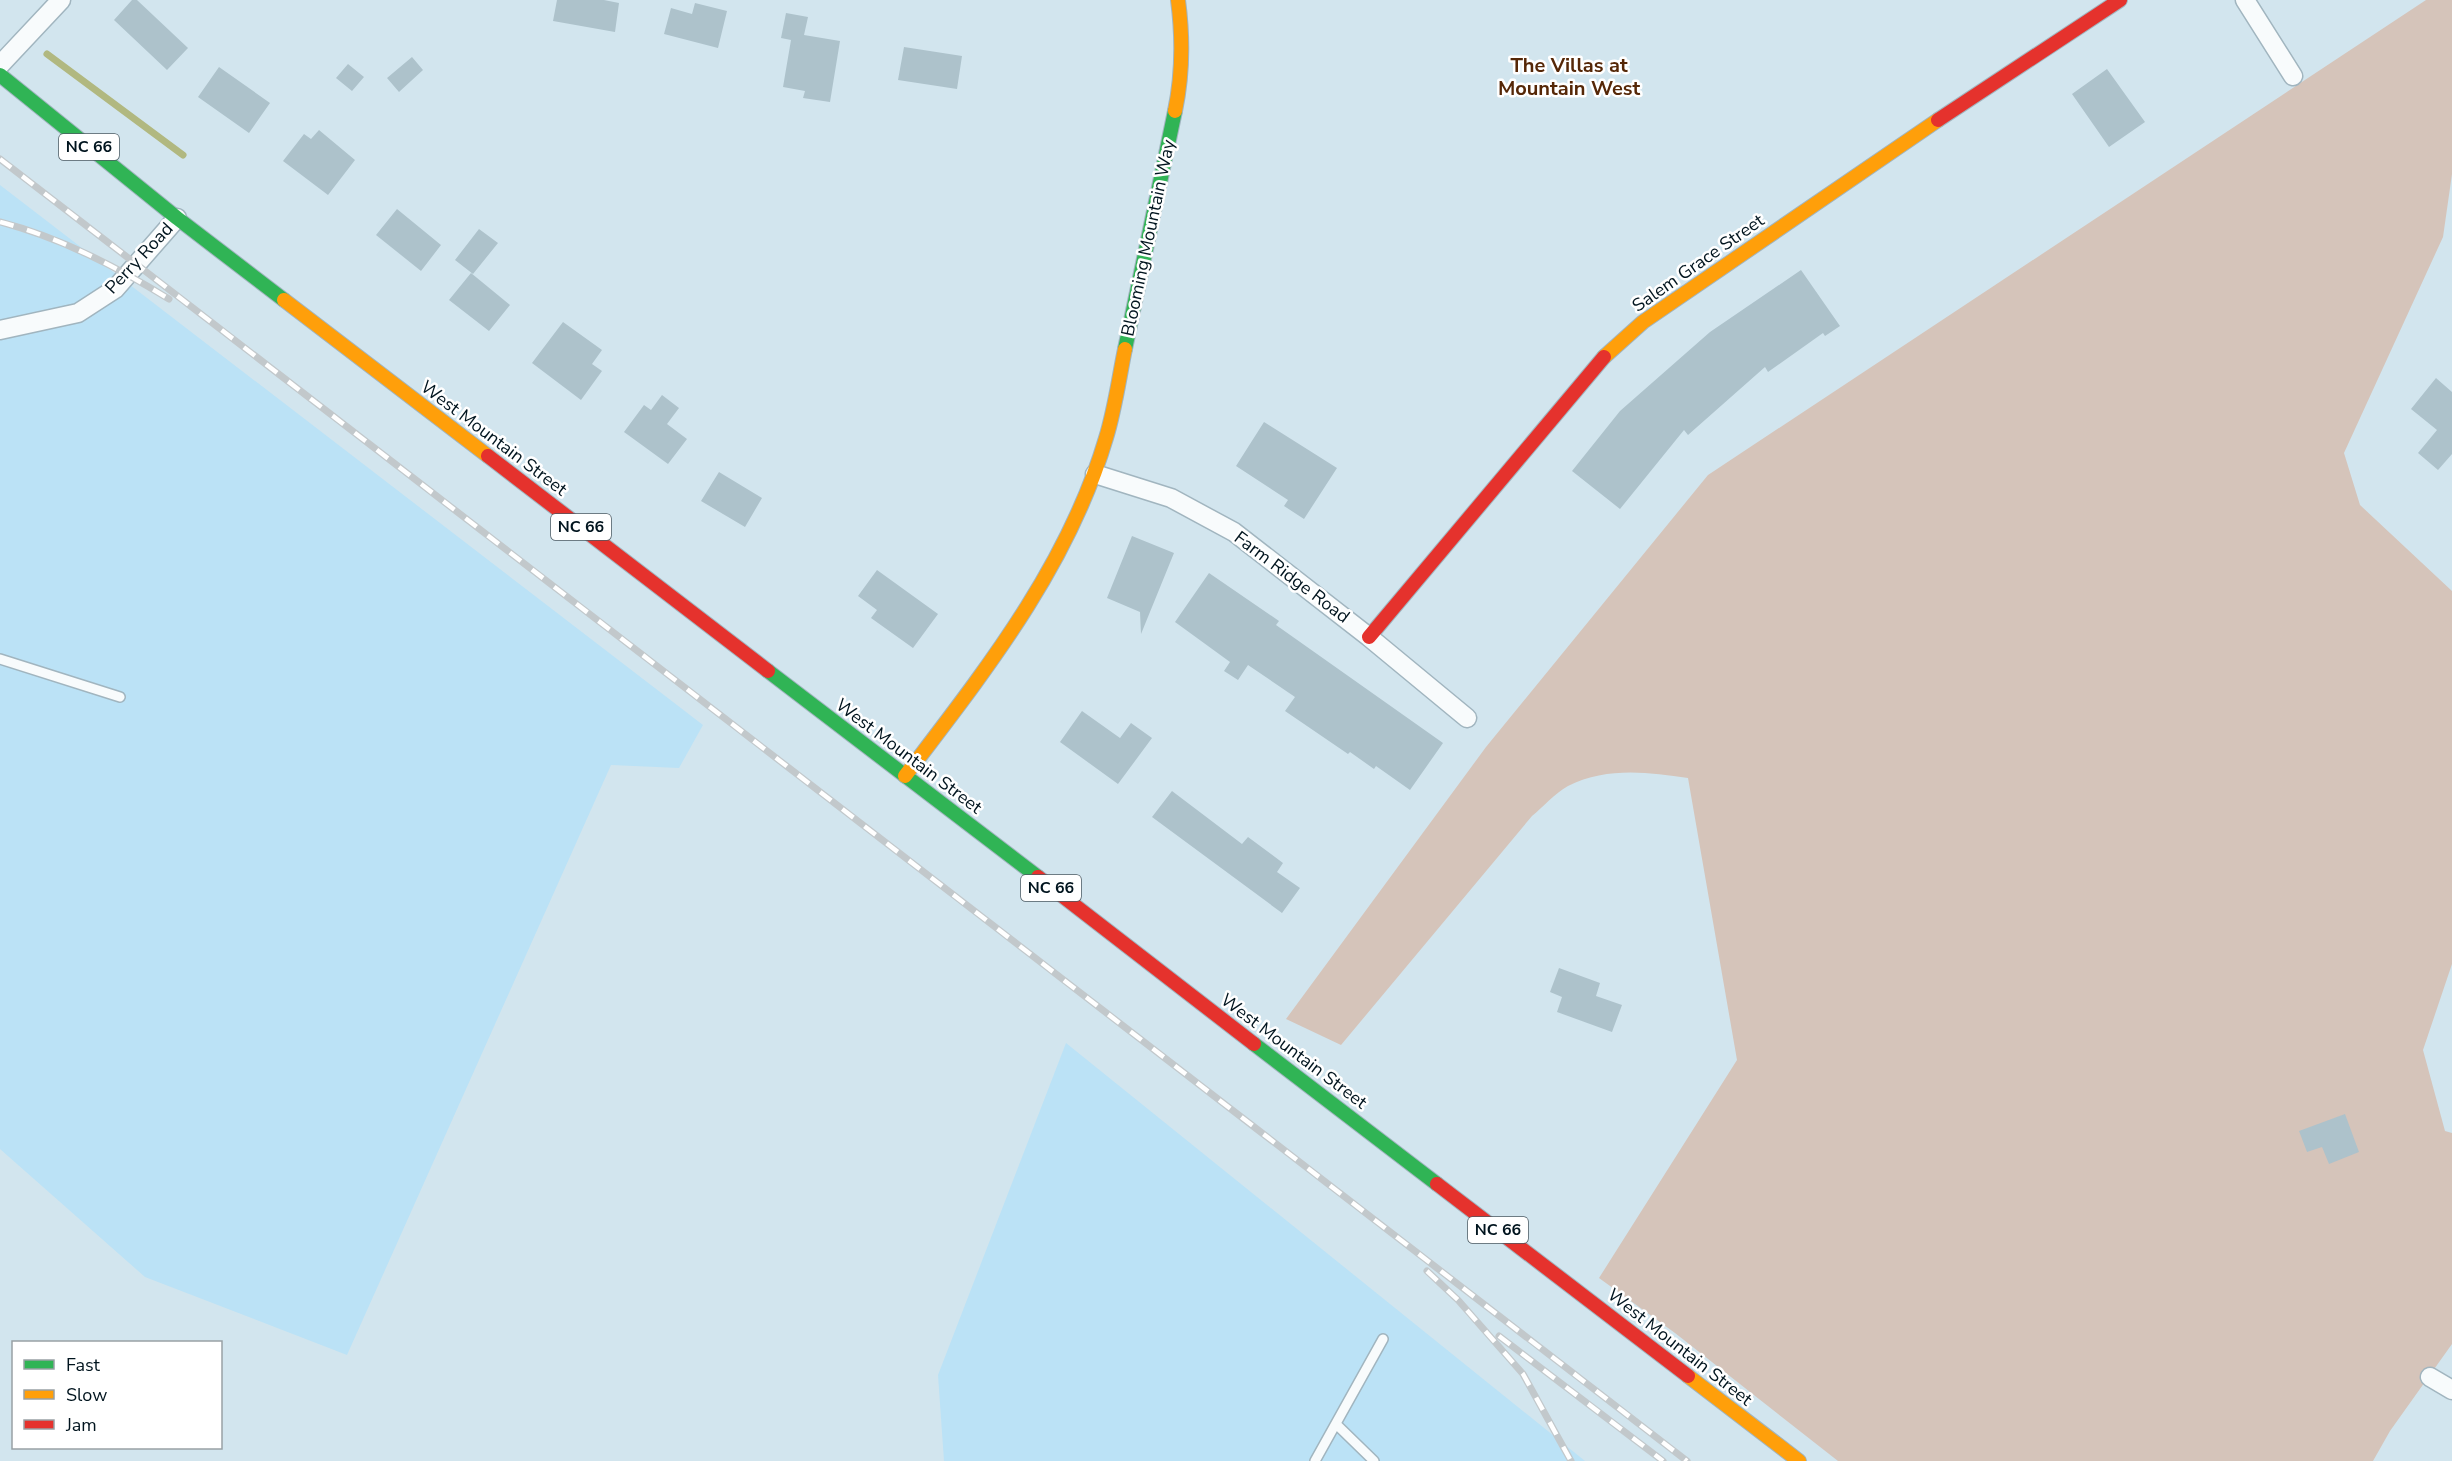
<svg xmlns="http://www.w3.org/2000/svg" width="2452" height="1461" font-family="'Nunito Sans',sans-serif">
	<rect width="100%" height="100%" fill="#d2e5ee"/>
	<!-- built -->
	<path fill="#bbe2f6" d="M0,185L703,725L679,768L611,765L347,1355L145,1277L0,1149Z
		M1066,1043L1585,1461H944L938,1375Z"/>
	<!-- green -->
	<path fill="#d5c4ba" d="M2426,0H2452V174L2443,237L2344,453L2360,505L2452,591V964L2423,1050L2445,1131L2452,1133V1344L2390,1431L2373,1461H1838L1675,1333L1599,1278L1737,1060L1688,778C1647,772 1606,767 1568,786C1555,793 1543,807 1532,816L1341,1045L1286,1019L1486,747L1708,475Z"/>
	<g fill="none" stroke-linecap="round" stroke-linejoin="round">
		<!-- stream -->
		<path stroke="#b1b880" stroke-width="7" d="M47,54L183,155"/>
	</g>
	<!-- building -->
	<path fill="#adc2cb" d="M132,0H137L188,48L167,70L114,20Z
		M557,0H604L619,3L615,32L553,21Z
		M695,3L727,11L718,48L664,34L671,8L692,14Z
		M786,13L808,17L804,35L840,41L830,102L803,98L805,91L783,87L791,40L781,38Z
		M904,47L962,56L957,89L898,80Z
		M412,57L423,70L399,92L387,78Z
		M348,64L364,77L352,91L336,78Z
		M219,67L270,103L249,133L198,97Z
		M2107,69L2145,122L2109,147L2072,94Z
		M319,130L355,160L328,195L283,161L304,134L311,139Z
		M397,209L441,245L421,271L376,235Z
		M479,229L498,243L473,274L455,260Z
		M1801,270L1840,326L1825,336L1823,333L1768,372L1765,367L1688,435L1684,430L1620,509L1572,471L1620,411L1710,332Z
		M471,273L510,305L489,331L449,300Z
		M563,322L602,350L592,364L602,371L581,400L532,363Z
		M2436,378L2452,392V454L2438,470L2418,453L2437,430L2411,409Z
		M662,395L679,408L667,424L687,439L668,464L624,432L644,405L651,410Z
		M1264,422L1337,468L1304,519L1284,506L1288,500L1236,466Z
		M719,472L762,498L745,527L701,501Z
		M1132,536L1174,553L1141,634L1140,612L1107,598Z
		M877,570L938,614L913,648L871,618L877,610L858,596Z
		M1209,573L1279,621L1276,625L1443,743L1410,790L1376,766L1374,769L1350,752L1348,754L1285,711L1295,697L1248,665L1238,680L1224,671L1230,662L1175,622Z
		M1082,711L1120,738L1131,723L1152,738L1118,784L1060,742Z
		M1172,791L1242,844L1248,837L1283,863L1277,872L1300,888L1282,913L1152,817Z
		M1559,968L1600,983L1596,996L1622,1005L1612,1032L1557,1012L1562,997L1550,992Z
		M2345,1114L2359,1152L2329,1164L2322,1147L2307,1152L2299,1131Z"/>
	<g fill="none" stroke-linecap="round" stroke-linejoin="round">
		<!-- lane casing -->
		<g stroke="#a1b5bf" stroke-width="12">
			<path id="lane" d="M0,659L120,697
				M1336,1424L1374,1461
				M1315,1461L1383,1339"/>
		</g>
		<!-- street casing -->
		<g stroke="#a1b5bf" stroke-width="21">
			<path id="street" d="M2245,0L2293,76
				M0,65L61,0
				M0,330L78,313L115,289L177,218
				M1095,474L1171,498L1234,532L1369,637L1467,718
				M2430,1377L2452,1390"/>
		</g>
		<!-- fast casing -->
		<g stroke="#a1b5bf" stroke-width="16">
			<path id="fast" d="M0,75L177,218L284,300
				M1125,349L1175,111
				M768,671L1038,877
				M1254,1044L1437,1184"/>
		</g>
		<!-- slow casing -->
		<g stroke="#a1b5bf" stroke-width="16">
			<path id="slow" d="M1175,111C1183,73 1183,38 1178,0
				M284,300L488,456
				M1604,357L1643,322L1938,120
				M905,776C985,671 1068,567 1106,438C1115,409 1119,378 1125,349
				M1688,1376L1799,1461"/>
		</g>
		<!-- jam casing -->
		<g stroke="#a1b5bf" stroke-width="16">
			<path id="jam" d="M1938,120L2120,0
				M488,456L768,671
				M1369,637L1604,357
				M1038,877L1254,1044
				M1437,1184L1688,1376"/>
		</g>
		<!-- lane -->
		<use href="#lane" stroke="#f8fbfc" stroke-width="9"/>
		<!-- street -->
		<use href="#street" stroke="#f8fbfc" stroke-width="18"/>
		<!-- fast -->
		<use href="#fast" stroke="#30b455" stroke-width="14"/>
		<!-- slow -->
		<use href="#slow" stroke="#ff9f0a" stroke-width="14"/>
		<!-- jam -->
		<use href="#jam" stroke="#e5322d" stroke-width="14"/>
		<!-- rail casing -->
		<g stroke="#c2c8cb" stroke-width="7">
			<path id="rail" d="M0,159L1687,1461
				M0,222C61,238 115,266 169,299
				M1427,1271L1458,1300L1523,1374L1571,1461
				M1499,1336L1663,1461"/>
		</g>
		<!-- rail -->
		<use href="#rail" stroke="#fff" stroke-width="4.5" stroke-dasharray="14" stroke-linecap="butt"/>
	</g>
	<g text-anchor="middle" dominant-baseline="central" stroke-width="5" stroke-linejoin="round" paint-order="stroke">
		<!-- shield labels -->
		<g fill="#fff" stroke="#4c5a62" stroke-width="1.5">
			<rect x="59" y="134" width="60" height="26" rx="4.5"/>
			<rect x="551" y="514" width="60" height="26" rx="4.5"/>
			<rect x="1021" y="875" width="60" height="26" rx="4.5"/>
			<rect x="1468" y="1217" width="60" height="26" rx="4.5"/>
		</g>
		<g font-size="16" font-weight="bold" fill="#00141e">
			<text x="89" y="147">NC 66</text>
			<text x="581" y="527">NC 66</text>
			<text x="1051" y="888">NC 66</text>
			<text x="1498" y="1230">NC 66</text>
		</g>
		<!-- street labels -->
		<g font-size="18" fill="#00141e" stroke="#fff">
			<text transform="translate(1148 238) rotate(-78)">Blooming Mountain Way</text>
			<text transform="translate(139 258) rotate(-47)">Perry Road</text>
			<text transform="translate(1698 263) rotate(-35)">Salem Grace Street</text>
			<text transform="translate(494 438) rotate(37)">West Mountain Street</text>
			<text transform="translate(1292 577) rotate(37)">Farm Ridge Road</text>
			<text transform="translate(909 756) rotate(37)">West Mountain Street</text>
			<text transform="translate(1294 1051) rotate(37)">West Mountain Street</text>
			<text transform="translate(1680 1347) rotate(38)">West Mountain Street</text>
		</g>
		<!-- neighbourhood labels -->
		<g font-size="20" font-weight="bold" fill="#552707" stroke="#fff">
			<text x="1569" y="65">The Villas at<tspan x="1569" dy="23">Mountain West</tspan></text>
		</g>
	</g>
	<!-- legend -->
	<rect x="12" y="1341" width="210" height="108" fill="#ffffff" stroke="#99a1a5" stroke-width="1.5"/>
	<rect x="24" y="1360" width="30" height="9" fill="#30b455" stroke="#99a1a5" stroke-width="1.5"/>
	<text x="66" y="1371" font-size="18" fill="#00141e">Fast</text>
	<rect x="24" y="1390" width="30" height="9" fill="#ff9f0a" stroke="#99a1a5" stroke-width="1.5"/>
	<text x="66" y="1401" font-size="18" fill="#00141e">Slow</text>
	<rect x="24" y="1420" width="30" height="9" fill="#e5322d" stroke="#99a1a5" stroke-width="1.5"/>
	<text x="66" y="1431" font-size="18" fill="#00141e">Jam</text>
</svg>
